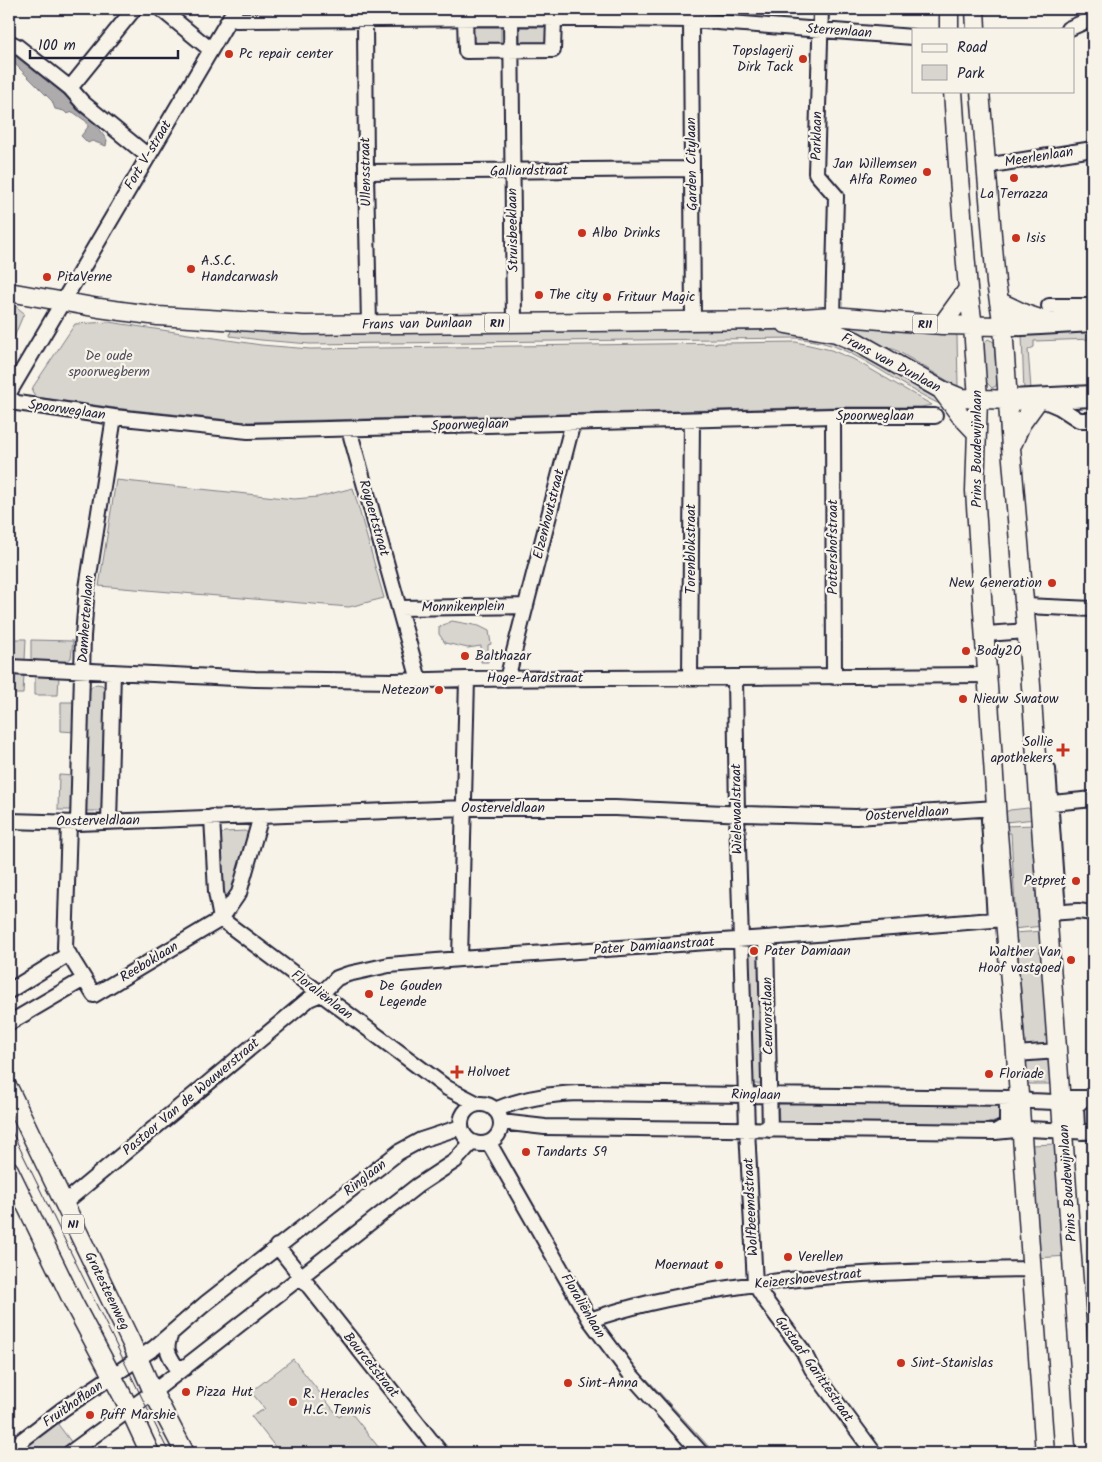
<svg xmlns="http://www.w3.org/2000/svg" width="1102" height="1462" font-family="Kalam,sans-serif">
	<rect width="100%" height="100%" fill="#f7f3e8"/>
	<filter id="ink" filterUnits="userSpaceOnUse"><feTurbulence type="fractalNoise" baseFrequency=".02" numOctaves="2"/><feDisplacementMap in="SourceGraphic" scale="10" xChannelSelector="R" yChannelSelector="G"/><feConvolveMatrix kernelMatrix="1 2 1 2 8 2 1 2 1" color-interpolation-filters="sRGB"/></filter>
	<g filter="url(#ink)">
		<!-- green -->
		<path fill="#d8d5cf" stroke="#7d7c85" d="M473,27H501V46H473Z
			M520,27H549L548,45H520Z
			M9,304L14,305L24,313L9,349Z
			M109,322L261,345L310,349L796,342L831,350L853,359L932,405L921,407H833L248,422L115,408L36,397L32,391L33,387L75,324Z
			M833,325L953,333L957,336L958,387L896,350L879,345Z
			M231,328H666L688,331L774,330L828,338L853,347L908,377L921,390L936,398L946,407C907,390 874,362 834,346C822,342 809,340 797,338L310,344L261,340L230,336Z
			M1093,328V339L1034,341V347L1028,350L1031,389L1093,387L1024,393L1022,334Z
			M988,339L994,342L997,382L996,386L992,388L986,382L983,344Z
			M116,480L294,499L318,497L353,488L384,598L349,607L99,586Z
			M452,621L479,626L489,631L491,644L488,645V662H481V646L468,648L445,643L439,634V627Z
			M9,639H26L25,660H9Z
			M31,640L73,641L71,658L65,662L31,660Z
			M9,673L24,674L23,694H9Z
			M35,673L59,675L58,695H35Z
			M97,684L102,685L106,689L103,809L102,811H86L85,807L89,691L92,686Z
			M61,702H76L75,732L61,731Z
			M59,775L74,776L70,810H58Z
			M1028,808L1032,811L1036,819L1005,822L1004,813L1010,810Z
			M1036,825L1037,832H1032L1037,917L1043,921L1044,926L1012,929L1011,925H1016L1011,833H1005L1004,826Z
			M245,831L249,834L233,891L230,895H225L222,892L219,837L224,832Z
			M1044,931L1040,939L1048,1045L1025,1047L1021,1041L1025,1040L1017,940H1013V933Z
			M754,945L760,947L765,1084H752L748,950L751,946Z
			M1053,1056L1055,1084H1023L1022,1057Z
			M778,1099L1000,1104L1002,1107L1004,1120C992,1124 985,1121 972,1127L779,1123Z
			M1057,1144L1068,1256L1036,1258L1040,1253L1032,1155H1029L1030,1145Z
			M293,1359L339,1417L349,1410L383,1453H280L251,1416L265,1409L251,1392Z
			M647,1379L711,1449L709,1451L644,1380Z
			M57,1423L72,1443L59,1453H10L49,1424Z"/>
		<!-- water -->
		<path fill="#aeabad" stroke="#76747f" d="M15,56L72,101L77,110L93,122L107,140L106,146L92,141L88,143L81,136L88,127L87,122L73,112L67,114L64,111L55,109L52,101L12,61Z"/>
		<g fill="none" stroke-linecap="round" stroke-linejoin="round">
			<!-- minor casing -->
			<g stroke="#22223b" stroke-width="18">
				<path id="minor" d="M161,9L211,50
					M821,9L816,173L836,196L833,316
					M230,17L236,20L511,18L691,20L913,37
					M511,18L514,323
					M465,19L466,51L553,50L554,18
					M365,20L366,172L369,325
					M1068,29L1093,18
					M9,42L17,46L70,88L83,103L148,156
					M70,88L134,9
					M985,166L1093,149
					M366,172L692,169
					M1049,306H1093
					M693,321L691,20L694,9
					M9,393L235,9
					M9,398L17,403L114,417L248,431L833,416H935
					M1045,401L1059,407L1079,420H1093
					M833,416L834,677
					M349,429L419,680
					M1025,606L1093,609
					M399,608L526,606
					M986,634L1027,631
					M9,667L255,679L394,681L467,679L988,675
					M690,677L692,420
					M735,678L737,814L747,1129L755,1284L765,1300L803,1351L812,1369L874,1453
					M507,679L573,422
					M1048,769L1058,912
					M1042,804L1093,799
					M212,817L216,892L221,919
					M989,819L995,920
					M9,821L78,823L464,808H615L745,814L856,817L996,808
					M109,822L113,672
					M69,823L65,948L94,995L221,919L239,893L261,816
					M78,823L83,636L87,588L114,417
					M1049,913L1078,911L1093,913
					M221,919L447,1088L478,1104
					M766,938L770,1130
					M460,959L467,679
					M9,991L69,954
					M9,1023L84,979
					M1016,1054L1058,1051
					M461 1124a20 20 0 1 1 40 0a20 20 0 1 1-40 0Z
					M495,1110C522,1098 550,1094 579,1093L1012,1098L1030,1101L1055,1102L1069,1098H1093
					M501,1122L545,1127L995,1132L1027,1129L1093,1132
					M995,1132L1007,1125V1102L1002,1098
					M1081,1132L1077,1127L1076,1106L1085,1098
					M489,1143L590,1320L631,1375L701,1453
					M63,1204L309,999L321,994L337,978L348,974L389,965L460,959L766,938L1005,919
					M277,1246L441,1453
					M590,1320C633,1305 677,1296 722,1289C825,1272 928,1271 1031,1269
					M171,1334C165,1348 167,1352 175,1365L185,1368
					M9,1450L63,1409L154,1348L206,1303L399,1152L421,1140L461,1127
					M70,1453L153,1392L417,1186L455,1161L472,1142"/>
			</g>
			<!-- major casing -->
			<g stroke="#22223b" stroke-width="21">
				<path id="major" d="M949,9V29
					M975,9L976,29
					M953,91L958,165L968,289L973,326L978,399L975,491L997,821L1016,1054L1045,1453
					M980,91L996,283L1003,326L1011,448L1030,672L1086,1453
					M9,292L99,308L158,316L305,325L773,320L833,316L942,325L1003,326
					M1000,302L1025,314L1049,322
					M786,324L836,333L855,341L942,390L961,398L1009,400
					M942,325L968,289
					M942,391L960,415L977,433
					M1013,443L1021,424L1039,399
					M9,1089L131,1342L153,1392L185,1453
					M9,1170L74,1304L130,1410L150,1453"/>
			</g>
			<!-- highway casing -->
			<g stroke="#22223b" stroke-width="24">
				<path id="highway" d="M1003,326L1093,321
					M1009,400L1093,396"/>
			</g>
			<!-- minor -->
			<use href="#minor" stroke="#f7f3e8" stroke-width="14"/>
			<!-- major -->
			<use href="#major" stroke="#f7f3e8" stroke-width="18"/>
			<!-- highway -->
			<use href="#highway" stroke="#f7f3e8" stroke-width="20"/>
			<!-- tram -->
			<path stroke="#22223b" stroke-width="1" d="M9,1126L169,1453"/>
		</g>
	</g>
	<!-- markers -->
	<g fill="#c8321e" stroke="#f7f3e8" stroke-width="2">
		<circle cx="229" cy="54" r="5"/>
		<circle cx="803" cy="59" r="5"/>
		<circle cx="927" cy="172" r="5"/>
		<circle cx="1014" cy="178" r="5"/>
		<circle cx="582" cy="233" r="5"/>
		<circle cx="1016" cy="238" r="5"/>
		<circle cx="191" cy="269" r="5"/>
		<circle cx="47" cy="277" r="5"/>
		<circle cx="539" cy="295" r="5"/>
		<circle cx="607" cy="297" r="5"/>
		<circle cx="1052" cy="583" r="5"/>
		<circle cx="966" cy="651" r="5"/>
		<circle cx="465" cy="656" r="5"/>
		<circle cx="439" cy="690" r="5"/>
		<circle cx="963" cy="699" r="5"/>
		<path d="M1060.5 742.5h5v5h5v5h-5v5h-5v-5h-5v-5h5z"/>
		<circle cx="1076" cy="881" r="5"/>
		<circle cx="754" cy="951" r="5"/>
		<circle cx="1071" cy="960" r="5"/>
		<circle cx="369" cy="994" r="5"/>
		<path d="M454.5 1064.5h5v5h5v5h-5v5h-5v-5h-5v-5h5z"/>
		<circle cx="989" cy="1074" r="5"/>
		<circle cx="526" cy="1152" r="5"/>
		<circle cx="788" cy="1257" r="5"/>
		<circle cx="719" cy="1265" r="5"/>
		<circle cx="901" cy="1363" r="5"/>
		<circle cx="568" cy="1383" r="5"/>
		<circle cx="186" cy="1392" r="5"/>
		<circle cx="293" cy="1402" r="5"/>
		<circle cx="90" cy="1415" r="5"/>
	</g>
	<g text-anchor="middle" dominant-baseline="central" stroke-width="4.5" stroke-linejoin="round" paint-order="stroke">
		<!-- shield labels -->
		<g fill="#f7f3e8" stroke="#62616f" stroke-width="1">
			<rect x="484.5" y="313.5" width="25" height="19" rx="4"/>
			<rect x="912.5" y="314.5" width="25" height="19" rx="4"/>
			<rect x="62" y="1214.5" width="22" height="19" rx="4"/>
		</g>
		<g font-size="12" font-weight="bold" fill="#22223b">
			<text x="497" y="323">R11</text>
			<text x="925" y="324">R11</text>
			<text x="73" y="1224">N1</text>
		</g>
		<!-- street labels -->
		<g font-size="14" fill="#22223b" stroke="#f7f3e8">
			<text transform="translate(839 31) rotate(4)">Sterrenlaan</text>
			<text transform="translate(817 136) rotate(-89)">Parklaan</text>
			<text transform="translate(148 155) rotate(-59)">Fort V-straat</text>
			<text transform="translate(1039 157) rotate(-9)">Meerlenlaan</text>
			<text transform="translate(692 164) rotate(-91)">Garden Citylaan</text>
			<text transform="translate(529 171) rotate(-1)">Galliardstraat</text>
			<text transform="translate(366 172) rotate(-91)">Ullensstraat</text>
			<text transform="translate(513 230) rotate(-91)">Struisbeeklaan</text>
			<text transform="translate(417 324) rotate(-1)">Frans van Dunlaan</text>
			<text transform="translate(891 363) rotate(28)">Frans van Dunlaan</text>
			<text transform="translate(67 410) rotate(8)">Spoorweglaan</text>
			<text x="875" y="416">Spoorweglaan</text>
			<text transform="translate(470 425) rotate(-2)">Spoorweglaan</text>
			<text transform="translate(977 449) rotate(-90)">Prins Boudewijnlaan</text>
			<text transform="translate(549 514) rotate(-76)">Elzenhoutstraat</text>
			<text transform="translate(374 518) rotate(74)">Royaertstraat</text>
			<text transform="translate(833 547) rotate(-90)">Pottershofstraat</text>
			<text transform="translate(691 549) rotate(-90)">Torenblokstraat</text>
			<text transform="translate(463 607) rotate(-1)">Monnikenplein</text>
			<text transform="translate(86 619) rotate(-86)">Damhertenlaan</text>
			<text x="535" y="678">Hoge-Aardstraat</text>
			<text x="503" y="808">Oosterveldlaan</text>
			<text transform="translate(737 809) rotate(-91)">Wielewaalstraat</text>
			<text transform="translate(907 814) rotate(-4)">Oosterveldlaan</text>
			<text transform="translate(98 821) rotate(-1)">Oosterveldlaan</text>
			<text transform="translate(654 946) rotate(-4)">Pater Damiaanstraat</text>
			<text transform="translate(149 962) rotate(-31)">Reeboklaan</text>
			<text transform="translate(322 995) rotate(37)">Floraliënlaan</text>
			<text transform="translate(768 1016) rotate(-91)">Ceurvorstlaan</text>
			<text transform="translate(756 1095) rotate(1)">Ringlaan</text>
			<text transform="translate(191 1097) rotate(-40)">Pastoor Van de Wouwerstraat</text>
			<text transform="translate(365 1178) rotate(-38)">Ringlaan</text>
			<text transform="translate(1068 1183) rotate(-94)">Prins Boudewijnlaan</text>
			<text transform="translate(751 1207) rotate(-93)">Wolfbeemdstraat</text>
			<text transform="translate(808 1279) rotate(-6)">Keizershoevestraat</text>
			<text transform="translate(107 1291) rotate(64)">Grotesteenweg</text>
			<text transform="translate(583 1306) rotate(59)">Floraliënlaan</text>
			<text transform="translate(371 1365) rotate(51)">Bourcetstraat</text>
			<text transform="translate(814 1369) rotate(55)">Gustaaf Garittestraat</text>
			<text transform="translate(73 1404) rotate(-35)">Fruithoflaan</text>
		</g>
		<!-- poi labels -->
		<g font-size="14" fill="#22223b" stroke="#f7f3e8" text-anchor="start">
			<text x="793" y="51" text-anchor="end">Topslagerij<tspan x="793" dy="16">Dirk Tack</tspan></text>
			<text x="239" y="54">Pc repair center</text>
			<text x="917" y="164" text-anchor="end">Jan Willemsen<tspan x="917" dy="16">Alfa Romeo</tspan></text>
			<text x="1014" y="194" text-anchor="middle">La Terrazza</text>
			<text x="592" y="233">Albo Drinks</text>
			<text x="1026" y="238">Isis</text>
			<text x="201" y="261">A.S.C.<tspan x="201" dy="16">Handcarwash</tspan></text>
			<text x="57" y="277">PitaVerne</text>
			<text x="549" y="295">The city</text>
			<text x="617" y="297">Frituur Magic</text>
			<text x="1042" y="583" text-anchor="end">New Generation</text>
			<text x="976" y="651">Body2O</text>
			<text x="475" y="656">Balthazar</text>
			<text x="429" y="690" text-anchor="end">Netezon</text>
			<text x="973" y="699">Nieuw Swatow</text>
			<text x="1053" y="742" text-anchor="end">Sollie<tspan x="1053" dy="16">apothekers</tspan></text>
			<text x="1066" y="881" text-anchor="end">Petpret</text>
			<text x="764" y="951">Pater Damiaan</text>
			<text x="1061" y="952" text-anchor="end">Walther Van<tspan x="1061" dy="16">Hoof vastgoed</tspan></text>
			<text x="379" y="986">De Gouden<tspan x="379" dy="16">Legende</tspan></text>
			<text x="467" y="1072">Holvoet</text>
			<text x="999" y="1074">Floriade</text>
			<text x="536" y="1152">Tandarts 59</text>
			<text x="798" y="1257">Verellen</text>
			<text x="709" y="1265" text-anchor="end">Moernaut</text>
			<text x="911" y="1363">Sint-Stanislas</text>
			<text x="578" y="1383">Sint-Anna</text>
			<text x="196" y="1392">Pizza Hut</text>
			<text x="303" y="1394">R. Heracles<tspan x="303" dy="16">H.C. Tennis</tspan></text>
			<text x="100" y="1415">Puff Marshie</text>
		</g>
		<!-- park labels -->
		<g font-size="14" fill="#504f60" stroke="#f7f3e8">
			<text x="109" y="356">De oude<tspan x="109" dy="16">spoorwegberm</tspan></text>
		</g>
	</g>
	<!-- margin -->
	<rect width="1102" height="1462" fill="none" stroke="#f7f3e8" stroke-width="30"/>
	<rect x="15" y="15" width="1072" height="1432" fill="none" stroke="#22223b" stroke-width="2" filter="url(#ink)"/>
	<!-- legend -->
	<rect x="912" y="28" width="162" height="65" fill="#f7f3e8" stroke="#a29fa3"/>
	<rect x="922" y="44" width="25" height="8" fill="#f7f3e8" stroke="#a29fa3"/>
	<text x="957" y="52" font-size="15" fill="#22223b">Road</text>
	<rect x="922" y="65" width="25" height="15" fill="#d8d5cf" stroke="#a29fa3"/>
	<text x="957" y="78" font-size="15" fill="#22223b">Park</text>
	<!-- scale -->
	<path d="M30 50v8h148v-8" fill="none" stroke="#22223b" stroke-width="2.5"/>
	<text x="38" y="50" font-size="15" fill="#22223b" stroke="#f7f3e8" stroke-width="4" paint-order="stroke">100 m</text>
</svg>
